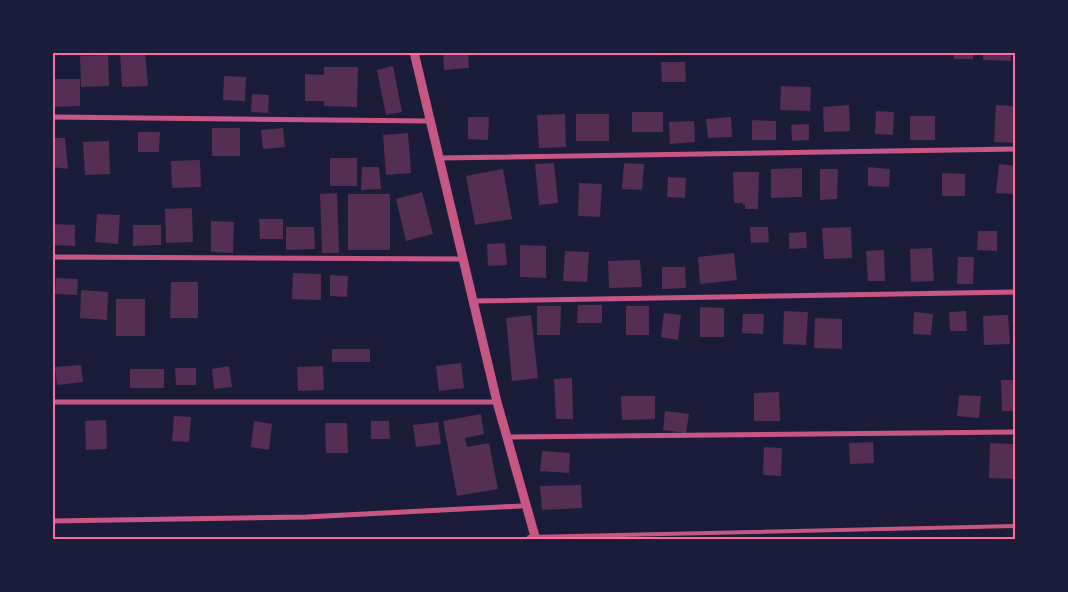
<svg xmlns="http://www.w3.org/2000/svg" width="1068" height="592" font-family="'IBM Plex Sans',sans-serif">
	<rect width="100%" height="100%" fill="#1b1b3a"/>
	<!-- building -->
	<path fill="#542f53" d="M145,52L148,86L122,87L120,53Z
		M443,52H468L469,68L444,70Z
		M954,52H973V59H954Z
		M983,52H1011V61L983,60Z
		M108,55L109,86L81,87L80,56Z
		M661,62H685L686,82H662Z
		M393,66L402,112L386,115L377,70Z
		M324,67H358L357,107L324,106V101H305V74L324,75Z
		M224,76L246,77L245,101L223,100Z
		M52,79H80V106L53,107Z
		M781,86L811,87L810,111L780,110Z
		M252,94L269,95L268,113L251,112Z
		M849,105L850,131L824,132L823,107Z
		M996,105L1016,106V143L994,142Z
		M876,111L894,112L893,135L875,134Z
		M632,112H663V132H632Z
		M565,114L566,147L539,148L537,115Z
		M576,114H609V141H576Z
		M910,116H935V140H910Z
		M468,117H489L488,140L468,139Z
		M731,117L732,137L708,138L706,119Z
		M752,120L776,121V140H752Z
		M694,121L695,142L670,144L669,122Z
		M809,124V140L792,141L791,125Z
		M212,128H240V156H212Z
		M283,128L285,147L263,149L261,130Z
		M138,132H160L159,152H138Z
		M408,133L411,173L386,175L383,135Z
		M52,138H65L68,169L52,167Z
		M109,141L110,174L85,175L83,142Z
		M330,158H357V186H330Z
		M200,160L201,187L172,188L171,161Z
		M554,163L558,203L539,205L535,164Z
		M624,163L644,164L642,190L622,189Z
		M999,164L1016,166V194L996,193Z
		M362,167H379L381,189L361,190Z
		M868,167L890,169L889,187L868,186Z
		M802,168V197L771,198V169Z
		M503,169L512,219L475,225L466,176Z
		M820,169H838L837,199L820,200Z
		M733,172H759L758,209H745V205H743V203H734Z
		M942,173L965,174V196H942Z
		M668,177L686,178L685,198L667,197Z
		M579,183L602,184L600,217L578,216Z
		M422,192L433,234L406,241L396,199Z
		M337,193L339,253H322L320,194Z
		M348,194H390V250H348Z
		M192,208L193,242L166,243L165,209Z
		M97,214L120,215L118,244L95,242Z
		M259,219H283V239H260Z
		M211,221L234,222L233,253L211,252Z
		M52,224L75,225V246L52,245Z
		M133,225H161V245L133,246Z
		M286,227H314L315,249L286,250Z
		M750,227H768L769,242L751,243Z
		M851,227L852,258L824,259L822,228Z
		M978,231H997V251L977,250Z
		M806,232L807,248L789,249V233Z
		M505,243L507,265L488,266L487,244Z
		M520,245L546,246V278L520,277Z
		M932,248L934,281L911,282L910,249Z
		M884,250L885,281H868L866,251Z
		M565,251L589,252L587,282L563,281Z
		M734,253L737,280L700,284L698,257Z
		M958,257H974L973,284H957Z
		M640,260L642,287L609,288L608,261Z
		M662,267H685L686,288L662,289Z
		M293,273L321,274V300L292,299Z
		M330,275L348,276L347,297L330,296Z
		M56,278L78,279L77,295L55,294Z
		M171,282H198V318H170Z
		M81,290L108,292L107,320L80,318Z
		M116,299H145V336H116Z
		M578,305H602V323H577Z
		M537,306H561L560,335H537Z
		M626,306H649V335H626Z
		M700,307L724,308V337H700Z
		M784,311L808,312L806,345L783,344Z
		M966,311L967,331H950L949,312Z
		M914,312L933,314L931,335L913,334Z
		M664,313L681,315L678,340L661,337Z
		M743,314H764L763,334L742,333Z
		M531,315L538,378L512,381L506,318Z
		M1008,315L1010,344L984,345L983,316Z
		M815,318L842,319V349L814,348Z
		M332,349H370V362H332Z
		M461,363L464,388L439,391L436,366Z
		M81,365L83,382L57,385L55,367Z
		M229,366L232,387L214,389L212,369Z
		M323,366L324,390L298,391L297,367Z
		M175,368H196V385H176Z
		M130,369H164V388H130Z
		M572,378L573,419H556L554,379Z
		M1001,380H1016V411H1002Z
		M779,392L780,421H754V393Z
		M959,395L981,396L979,418L957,416Z
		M621,396H655V419L622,420Z
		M665,411L689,414L686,433L663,430Z
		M481,414L484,434L465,438L467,447L489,443L498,489L457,496L443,421Z
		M174,416L191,417L189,442L172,441Z
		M106,420L107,449L86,450L85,421Z
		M254,421L272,424L269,450L251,447Z
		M371,421H389L390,439H371Z
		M438,422L441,444L416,447L413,425Z
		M325,423H347L348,453H326Z
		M873,442L874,463L850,464L849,443Z
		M990,443L1016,444V479L989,478Z
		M764,447L782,448L781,476L763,475Z
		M542,451L570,453L569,473L540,471Z
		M581,485L582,508L542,510L540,486Z"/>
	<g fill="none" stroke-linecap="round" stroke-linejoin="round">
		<!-- service -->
		<path stroke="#c65784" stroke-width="4" d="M529,537L1016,526"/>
		<!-- minor -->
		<path stroke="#c65784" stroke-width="5" d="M52,117L430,121
			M439,158L1016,149
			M52,257L463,259
			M473,301L1016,292
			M52,402H497
			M507,437L1016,432
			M52,521L306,517L521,506"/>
		<!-- tertiary -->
		<path stroke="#c65784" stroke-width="9" d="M414,52L497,402L536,540"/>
	</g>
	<!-- border -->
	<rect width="1068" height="592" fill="none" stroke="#1b1b3a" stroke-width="108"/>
	<rect x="54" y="54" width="960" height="484" fill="none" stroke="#ff6b9d" stroke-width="2"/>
</svg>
